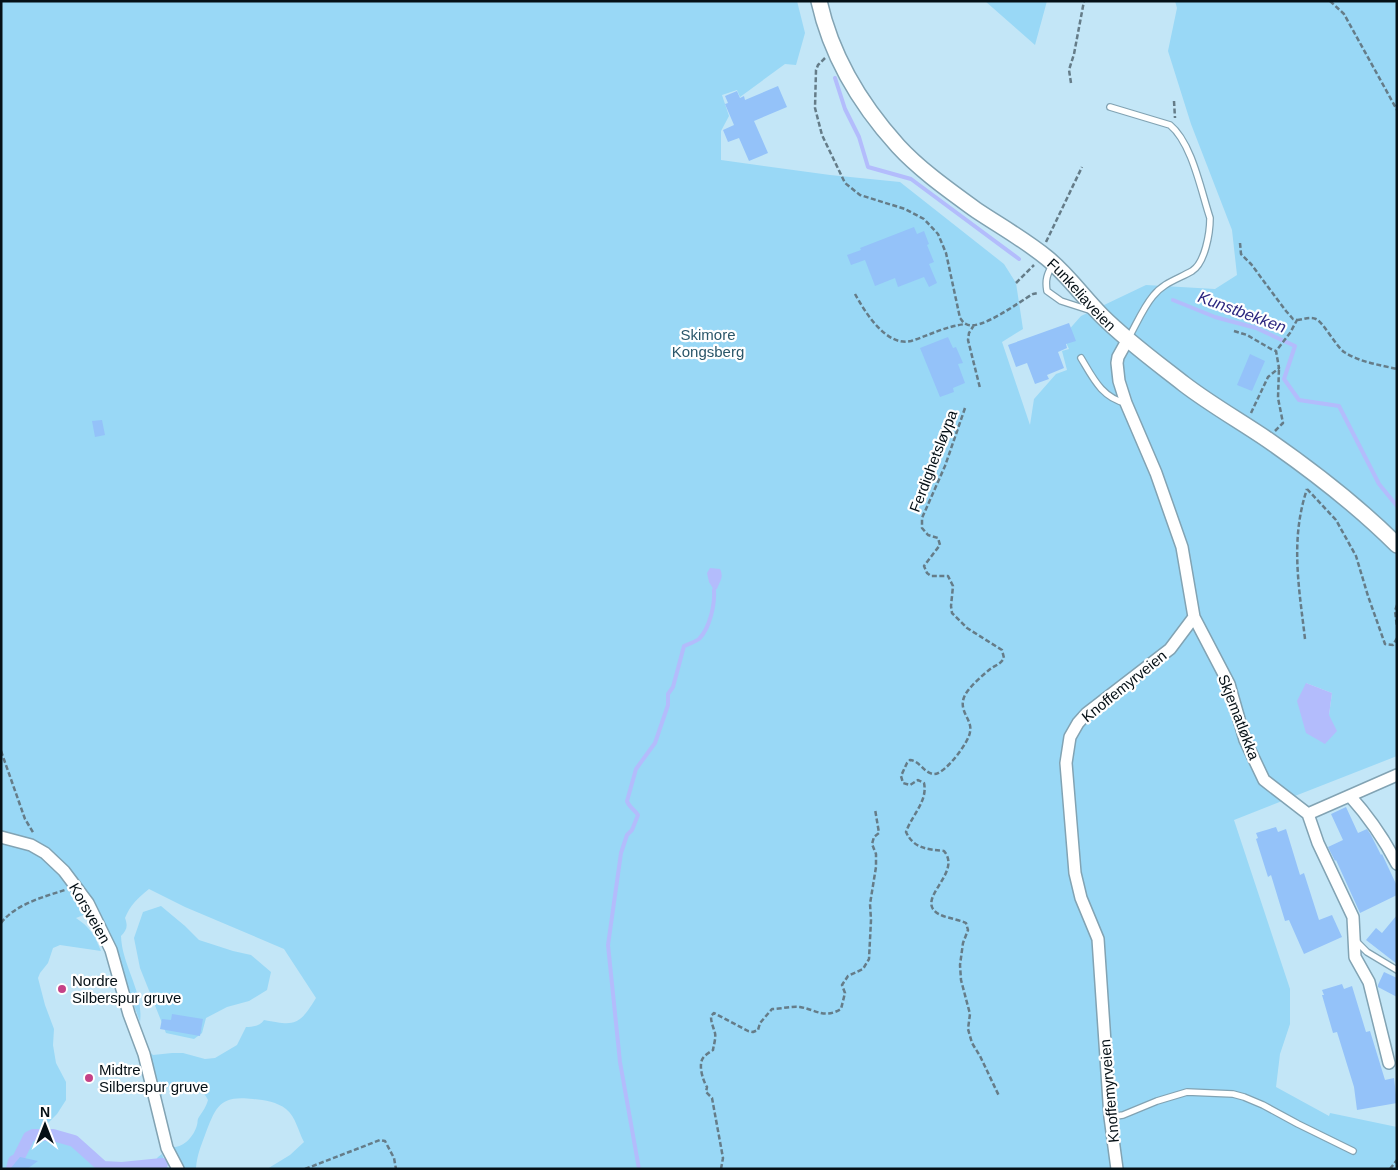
<svg xmlns="http://www.w3.org/2000/svg" width="1398" height="1170" font-family="Arial,sans-serif">
	<rect width="100%" height="100%" fill="#c3e6f7"/>
	<!-- green -->
	<path fill="#99d8f6" fill-rule="evenodd" d="M1,1H797L805,33L796,65L785,64L740,97L737,90L722,95L729,116L721,131V160L830,175L900,182L1004,264L1016,283L1023,329L1002,342L1030,425L1034,399L1056,374L1067,370L1062,351L1069,349L1064,338L1066,333L1081,316L1146,285L1215,289L1237,275L1232,230L1191,124L1168,51L1177,8L1175,1H1397V756L1234,820L1290,989V1024L1280,1054L1276,1087L1329,1116L1330,1113L1397,1127V1169H267L290,1155L304,1142C298,1131 296,1117 286,1109C277,1102 264,1100 253,1099C220,1095 216,1106 205,1135C201,1146 197,1155 196,1168L184,1169L172,1147C184,1148 194,1136 197,1125C198,1122 197,1120 199,1117C203,1111 206,1107 208,1100C205,1093 201,1092 194,1092L192,1088L178,1082C168,1084 162,1093 159,1102L148,1050L153,1055L172,1053H183L205,1059L215,1058L237,1045L246,1027C253,1027 260,1026 264,1020C295,1026 299,1026 316,998L284,949L185,907L149,889C138,898 130,905 125,918C128,926 127,930 121,936C122,966 144,992 140,1022L120,966L96,910L76,918C90,927 95,936 101,951L60,945L53,948L48,963L40,973L38,978L45,1005L54,1029L53,1045L56,1063L66,1082V1100L57,1114L45,1126V1131L77,1139L105,1163L122,1165L155,1161L158,1157L162,1154L166,1166L170,1169H1ZM1306,683L1332,693L1329,715Z
		M985,1H1047L1035,45Z
		M161,906L185,926L199,940L233,951L251,955L271,972L267,990L249,1001L227,1007L206,1018L202,1033L194,1039L166,1033L140,968L134,938L143,912Z"/>
	<!-- water -->
	<path fill="#b3bcfc" d="M710,568L720,569C724,577 720,581 717,589L714,590L709,582L707,573Z
		M1306,683L1332,693L1329,715L1337,731L1325,744L1306,733L1297,701Z"/>
	<g fill="none" stroke-linecap="round" stroke-linejoin="round">
		<!-- stream -->
		<path stroke="#b3bcfc" stroke-width="4" d="M835,78L845,109L859,137L868,167L911,179L1019,259
			M1173,300L1215,317L1256,328L1295,346L1284,379L1299,400L1339,406L1379,484L1397,506
			M639,1169L620,1062L608,945L621,853L627,835L632,830L638,815C634,809 629,807 627,801L636,769L655,743L668,705V694L673,687L684,646C689,644 695,642 699,639C710,628 715,604 714,590"/>
		<!-- canal -->
		<path stroke="#b3bcfc" stroke-width="12" d="M12,1169L14,1161L18,1159L29,1137L33,1135H53L74,1141L103,1167L122,1168L162,1164"/>
	</g>
	<!-- building -->
	<path fill="#94c2f9" d="M778,86L787,107L754,121L768,153L749,161L739,138L728,142L723,130L734,125L725,104L728,103L725,96L737,91L740,98L744,96L745,100Z
		M914,227L917,234L924,231L929,244L927,245L934,262L929,264L937,283L929,287L924,277L898,287L895,278L875,286L865,260L851,265L847,255L861,250L860,248Z
		M1069,323L1076,341L1066,344L1067,348L1058,352L1064,368L1047,375L1049,379L1035,384L1027,363L1016,367L1008,345Z
		M948,337L953,348L956,347L963,363L958,364L965,383L953,388L954,392L940,397L920,348Z
		M1250,354L1265,361L1252,391L1237,385Z
		M102,420L105,435L95,437L92,421Z
		M1346,807L1358,833L1367,829L1371,835L1381,855L1382,854L1397,886V895L1360,913L1336,860L1335,861L1328,847L1343,840L1331,814Z
		M1276,827L1278,832L1286,829L1300,875L1304,873L1319,920L1332,915L1342,937L1304,954L1289,920L1285,921L1271,875L1268,877L1256,839L1258,838L1256,833Z
		M1397,915V964L1366,940L1376,928L1382,933Z
		M1384,972L1397,978V997L1378,987V985Z
		M1342,984L1344,989L1352,986L1366,1032L1370,1031L1385,1080L1394,1078L1397,1103L1357,1110L1354,1087L1337,1032L1333,1033L1322,995H1324L1322,990Z
		M172,1014L203,1019L200,1036L160,1029L162,1019L171,1020Z
		M20,1157L38,1161L27,1169H10Z"/>
	<g fill="none" stroke-linecap="round" stroke-linejoin="round">
		<!-- lane casing -->
		<g stroke="#82a3b3" stroke-width="8">
			<path id="lane" d="M1110,107L1170,125C1192,143 1201,191 1210,218C1210,233 1205,263 1192,271C1178,279 1163,283 1153,296C1143,308 1136,325 1128,339
				M1053,264C1047,274 1045,280 1047,291L1061,301L1089,310
				M1081,358C1093,378 1102,398 1126,403
				M1356,941L1367,952L1397,970
				M1110,1117L1123,1115L1157,1101L1187,1092L1233,1094L1244,1097L1263,1105L1298,1124L1353,1151"/>
		</g>
		<!-- street casing -->
		<g stroke="#82a3b3" stroke-width="14">
			<path id="street" d="M1128,339L1118,357L1117,363L1119,381L1126,403L1156,473L1182,547L1194,617L1229,684L1245,740L1264,780L1308,814
				M1350,796C1369,817 1384,839 1397,864
				M1308,814L1318,843L1353,917L1355,957L1369,982L1389,1063
				M1308,814L1397,775
				M1,837L31,845L45,853L64,871L88,903L111,950L129,1014L144,1054L167,1148L178,1169
				M1117,1169L1110,1117L1098,939L1081,898L1075,873L1066,763L1070,737L1078,723L1087,713L1170,649L1194,617"/>
		</g>
		<!-- secondary casing -->
		<g stroke="#82a3b3" stroke-width="18">
			<g id="secondary">
				<path id="s1" d="M819,1C831,55 861,105 898,146C920,170 950,191 976,210C1000,226 1025,240 1047,258C1068,275 1083,297 1102,316C1127,341 1156,362 1184,384C1210,404 1240,421 1268,440C1314,472 1357,505 1397,545"/>
			</g>
		</g>
		<!-- path -->
		<path stroke="#657c88" stroke-width="2.5" stroke-dasharray="5 2.5" stroke-linecap="butt" d="M1330,1L1344,14L1397,110
			M825,58L818,65L816,70L815,108L822,135L845,183L860,195L905,209L924,219L938,234L946,253L960,318C962,320 963,323 966,324C980,332 1020,301 1033,294L1038,293
			M1071,83L1069,70L1074,54L1084,1
			M1174,101L1175,118
			M1046,242L1082,167
			M1240,243L1241,254L1251,264L1286,311L1293,319L1297,320L1290,333L1276,351L1279,368L1268,377L1251,413
			M1016,283L1034,265
			M855,294C865,312 886,347 911,341C930,335 946,326 966,324
			M1297,320C1303,320 1309,316 1316,319C1324,323 1335,345 1344,352C1359,362 1380,365 1397,369
			M974,325L969,333L968,340L980,388
			M1234,331L1247,335L1271,349L1276,351
			M965,408L945,466L922,518V528L928,535L938,538L940,545L924,566L927,573L931,576H948L953,586L951,606L952,613L967,628L1002,650L1004,658C1000,665 995,665 989,670C982,676 970,686 965,695C957,711 973,719 970,732C969,742 944,776 933,774C923,772 920,761 910,760L907,763L901,776L903,783L910,785L918,780L924,783C928,801 912,815 906,832C914,849 927,849 944,851C961,871 923,894 933,909C939,918 956,918 966,923L968,930L963,943L960,965L961,980L970,1014L968,1029L972,1043L980,1056L999,1096
			M1275,431L1283,423L1278,398L1279,368
			M1307,489L1336,520L1356,556L1368,596L1385,644L1393,645L1397,638
			M1397,605L1395,611L1397,627
			M1305,639C1299,587 1290,540 1307,489
			M1,751L25,819L34,834
			M1,923C16,904 43,897 65,890
			M305,1169L380,1140L385,1141L394,1158L396,1169
			M721,1169L723,1158L712,1098L706,1092L707,1087C703,1081 698,1065 703,1058C705,1055 710,1052 713,1050C714,1044 716,1038 715,1033C713,1026 711,1023 711,1016L714,1013L748,1031L753,1032L758,1030L760,1023L772,1009C780,1009 791,1006 800,1007C817,1010 824,1019 841,1009L845,993L842,985L848,976L863,969L869,959L871,920L870,904L876,867V854L872,844L874,837L879,833L875,809
			M1390,1169L1397,1160"/>
		<!-- lane -->
		<use href="#lane" stroke="#fff" stroke-width="5.5"/>
		<!-- street -->
		<use href="#street" stroke="#fff" stroke-width="11"/>
		<!-- secondary -->
		<use href="#secondary" stroke="#fff" stroke-width="15"/>
	</g>
	<!-- markers -->
	<g fill="#c54287" stroke="#fff" stroke-width="2">
		<circle cx="62" cy="989" r="5"/>
		<circle cx="89" cy="1078" r="5"/>
	</g>
	<g text-anchor="middle" dominant-baseline="central" stroke-width="4.5" stroke-linejoin="round" paint-order="stroke">
		<!-- street labels -->
		<g font-size="15" fill="#051016" stroke="#fff">
			<text stroke="none"><textPath href="#s1" startOffset="404">Funkeliaveien</textPath></text>
			<text transform="translate(933 461) rotate(-69)">Ferdighetsløypa</text>
			<text transform="translate(1124 686) rotate(-39)">Knoffemyrveien</text>
			<text transform="translate(1239 717) rotate(69)">Skjematløkka</text>
			<text transform="translate(90 913) rotate(60)">Korsveien</text>
			<text transform="translate(1109 1091) rotate(-95)">Knoffemyrveien</text>
		</g>
		<!-- park labels -->
		<g font-size="15" fill="#2b576a" stroke="#fff">
			<text x="708" y="334">Skimore<tspan x="708" dy="17">Kongsberg</tspan></text>
		</g>
		<!-- poi labels -->
		<g font-size="15" fill="#051016" stroke="#fff" text-anchor="start">
			<text x="72" y="980">Nordre<tspan x="72" dy="17">Silberspur gruve</tspan></text>
			<text x="99" y="1069">Midtre<tspan x="99" dy="17">Silberspur gruve</tspan></text>
		</g>
		<!-- water labels -->
		<g font-size="16" font-style="italic" fill="#2c2780" stroke="#fff">
			<text transform="translate(1242 312) rotate(20)">Kunstbekken</text>
		</g>
	</g>
	<!-- border -->
	<rect width="1398" height="1170" fill="none" stroke="#051016" stroke-width="5"/>
	<!-- north arrow -->
	<g transform="translate(45 1125)" stroke="#ffffff" stroke-width="4" paint-order="stroke">
	<path d="M0-4L9 19L0 12L-9 19Z" fill="#051016"/>
	<text y="-8" font-size="14" font-weight="bold" text-anchor="middle" fill="#051016">N</text>
	</g>
</svg>
